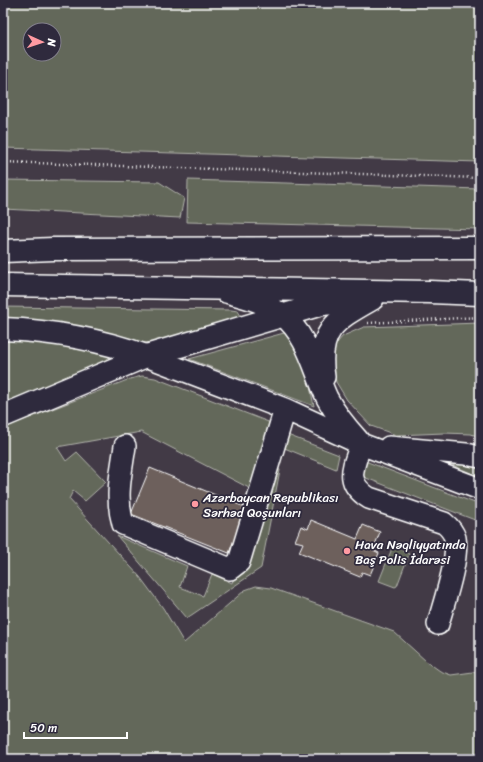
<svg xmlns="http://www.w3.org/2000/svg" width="483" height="762" font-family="Sriracha,sans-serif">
	<rect width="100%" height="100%" fill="#423a46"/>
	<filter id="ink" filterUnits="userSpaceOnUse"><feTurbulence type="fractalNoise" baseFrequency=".025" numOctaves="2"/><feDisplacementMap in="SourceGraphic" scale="8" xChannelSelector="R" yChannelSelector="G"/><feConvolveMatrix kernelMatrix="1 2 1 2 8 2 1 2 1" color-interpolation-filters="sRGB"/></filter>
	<g filter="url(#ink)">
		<!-- green -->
		<path fill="#64685a" stroke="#b2b4ac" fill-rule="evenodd" d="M3,3H480V162L3,148ZM30,30H54V54H30Z
			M3,180L159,182L184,198L180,218L3,209Z
			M188,180L480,189V229L187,222Z
			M3,307L231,310L238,311L241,316L169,339L150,343L132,342L3,324Z
			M480,323V437L471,434L444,433L396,435L371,426L347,400L336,382L332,361L336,344L343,336L364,327Z
			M284,333C305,344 309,384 314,406L189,359Z
			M3,334L110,353L108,361L105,365L3,403Z
			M142,376L155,378L271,423L251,489L141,432L57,447L66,461L77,452L106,482L85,501L73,491L69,499L140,577L163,608L184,643L245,590L256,586L271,588L394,632L426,661L440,671L451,675L480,671V759H3V428L130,379Z
			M285,434L339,455L336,469L282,447Z
			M365,461L480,505V522L361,476Z
			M449,462L480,465V477L450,464Z
			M272,467L280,470L261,568L187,618L117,536L187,566L180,587L203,596L212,574L232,583L237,571L243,574L261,527L255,524Z
			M393,546L409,554L397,586L395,587L379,581Z"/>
		<!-- building -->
		<path fill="#6d605c" stroke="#fff" d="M150,468L247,508L229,553L131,514Z
			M311,520L357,539L363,525L380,532L373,550L379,553L370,575L362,572L360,577L299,552L303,543L295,541L301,526L308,529Z"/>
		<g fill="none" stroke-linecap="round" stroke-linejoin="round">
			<!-- minor casing -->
			<g stroke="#fff" stroke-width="24">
				<path id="minor" d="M226,292C245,297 266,302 282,315C308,335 314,370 327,398C335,413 346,427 358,440
					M146,356L285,409L361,444L480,489
					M324,377C317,329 336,320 373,299
					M361,444C353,468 344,482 369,498L444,523C449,527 453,531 455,538C459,559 444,602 438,624
					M125,446C121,474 115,497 123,524L230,569L239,562L285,409
					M389,447L466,454L480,457"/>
			</g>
			<!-- highway casing -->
			<g stroke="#fff" stroke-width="25">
				<path id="highway" d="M3,251L53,249L480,248
					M3,285L430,292L480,294
					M3,329C53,331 99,339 146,356
					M3,416L146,356L322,304L347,302"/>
			</g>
			<!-- path -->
			<path stroke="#fff" stroke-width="2.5" stroke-dasharray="1 3" stroke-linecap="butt" d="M3,162L480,178
				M368,323L480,317"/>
			<!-- minor -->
			<use href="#minor" stroke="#2f2a3d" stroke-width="21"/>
			<!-- highway -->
			<use href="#highway" stroke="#2f2a3d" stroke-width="22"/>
		</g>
	</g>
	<!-- markers -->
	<g fill="#ff9aa2" stroke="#2f2a3d" stroke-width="1.5">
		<circle cx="195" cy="504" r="4"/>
		<circle cx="347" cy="551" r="4"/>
	</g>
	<g text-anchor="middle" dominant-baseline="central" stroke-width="3.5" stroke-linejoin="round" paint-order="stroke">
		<!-- poi labels -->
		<g font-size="13" fill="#fff" stroke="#2f2a3d" text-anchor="start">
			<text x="203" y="497">Azərbaycan Republikası<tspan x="203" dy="15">Sərhəd Qoşunları</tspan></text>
			<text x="355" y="544">Hava Nəqliyyatında<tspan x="355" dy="15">Baş Polis İdarəsi</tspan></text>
		</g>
	</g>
	<!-- margin -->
	<rect width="483" height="762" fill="none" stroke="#2f2a3d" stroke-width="16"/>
	<rect x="8" y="8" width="467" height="746" fill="none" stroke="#fff" stroke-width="1.5" filter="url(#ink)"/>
	<!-- north arrow -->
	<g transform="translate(42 42) rotate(93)"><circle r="19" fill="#2f2a3d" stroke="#827f8b"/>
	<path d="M0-3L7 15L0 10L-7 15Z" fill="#ff9aa2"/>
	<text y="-6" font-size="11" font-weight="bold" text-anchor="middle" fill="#ffffff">N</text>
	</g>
	<!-- scale -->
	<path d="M24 732v6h103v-6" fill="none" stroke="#ffffff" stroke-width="2"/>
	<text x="30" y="732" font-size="12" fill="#ffffff" stroke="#2f2a3d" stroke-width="3" paint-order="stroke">50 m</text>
</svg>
